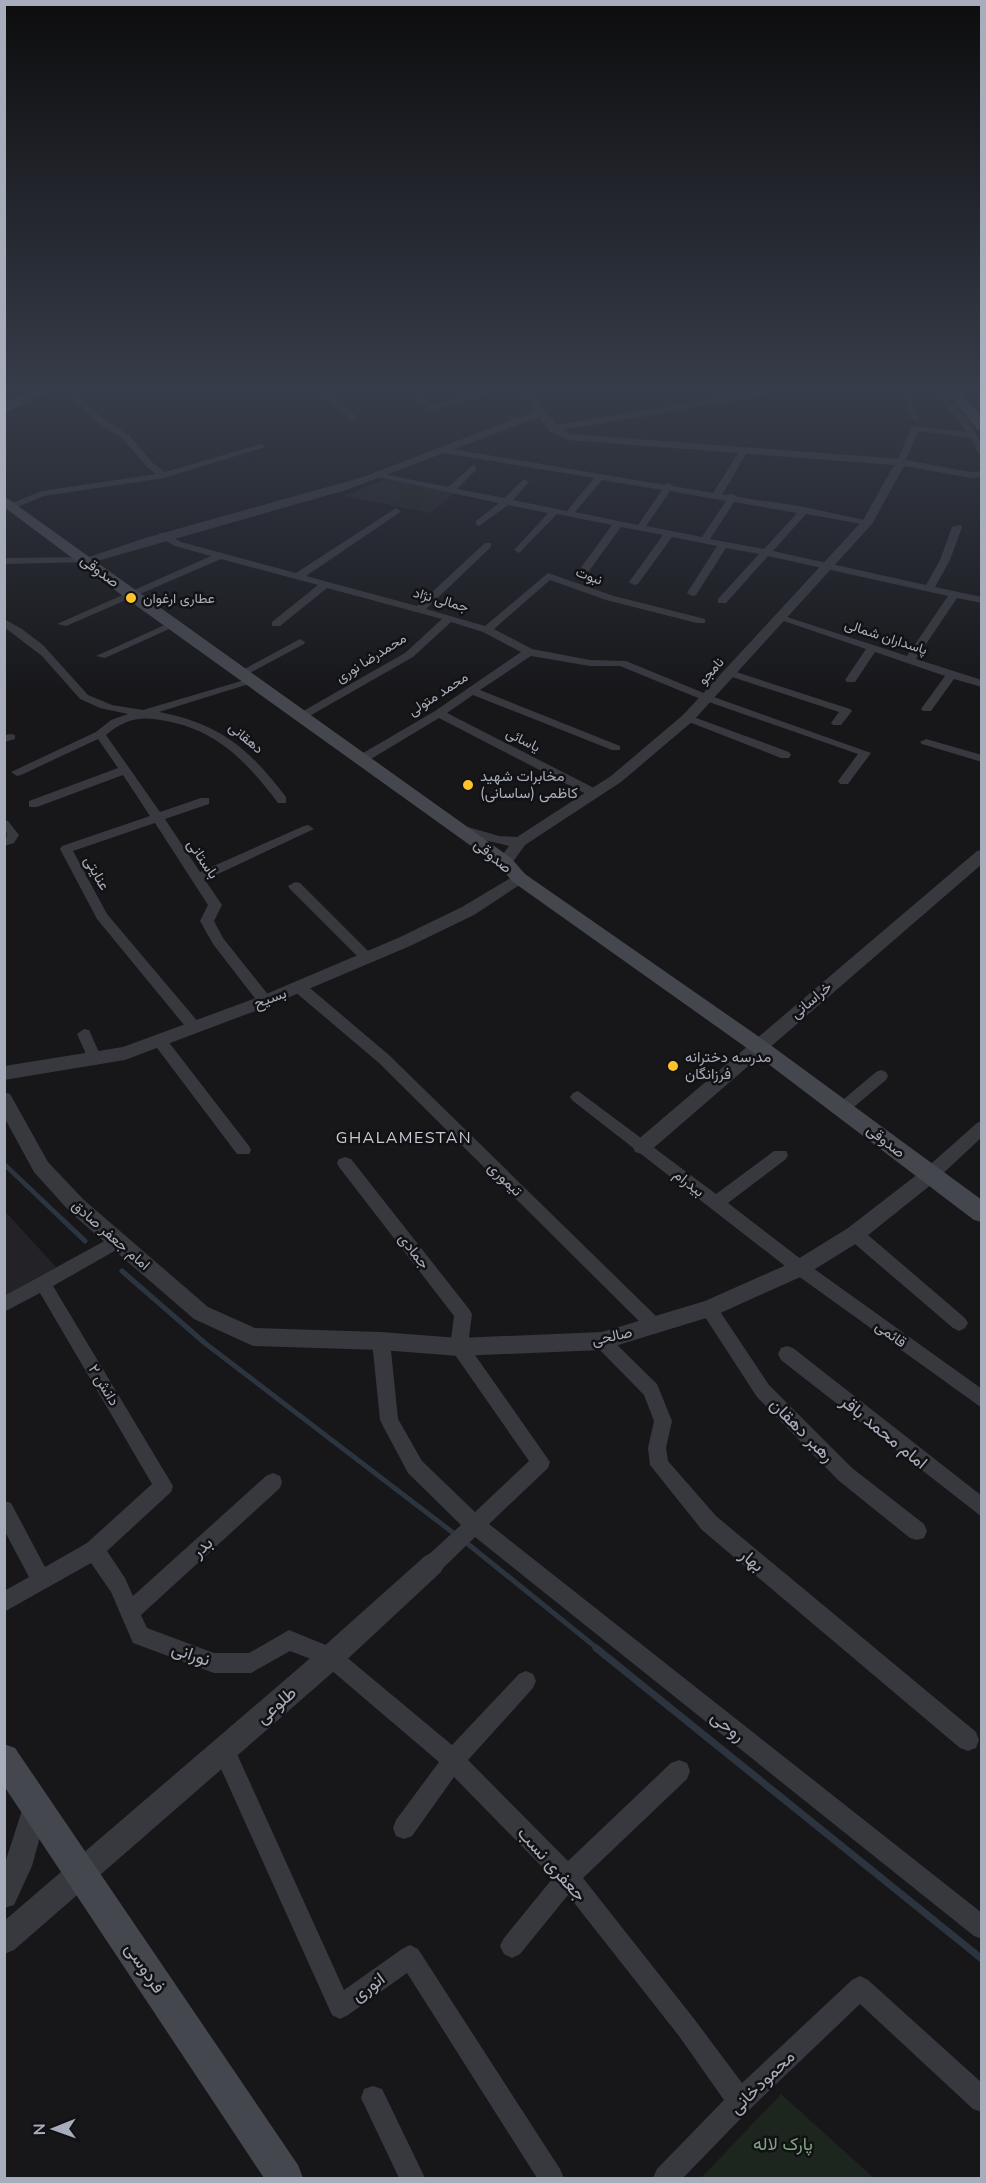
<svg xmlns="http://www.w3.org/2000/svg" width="986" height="2183" font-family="'Nunito Sans',Vazirmatn,sans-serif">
	<rect width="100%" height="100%" fill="#17171a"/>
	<!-- built -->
	<path fill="#232327" d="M385,479L454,493L431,513L344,496Z
		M4,1210L56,1267L5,1296H4Z"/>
	<!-- green -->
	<path fill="#1c251e" d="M408,488L432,494L421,506L393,504Z
		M781,2094L874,2178H701Z"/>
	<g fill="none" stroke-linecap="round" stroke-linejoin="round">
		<!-- stream-far2 -->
		<path stroke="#2c353f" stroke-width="4.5" d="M4,1164L65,1222"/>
		<!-- stream-far1 -->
		<path stroke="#2c353f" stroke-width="5" d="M64,1221L85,1241
			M122,1271L206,1344L456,1535
			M463,1540L598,1649"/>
		<!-- stream -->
		<path stroke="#2c353f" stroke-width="7" d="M596,1648L982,1959"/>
		<!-- minor -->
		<path fill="#38383f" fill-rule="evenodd" d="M64,391H73L104,419L129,435L153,463L165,472L261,444L265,447L164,478L44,496L15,508H9V504L42,491L156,474L147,467L123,439L98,423Z
			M318,391H327L355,415V419H349Z
			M409,391H418L433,405L483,391H495L431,411Z
			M900,391H908L919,421L912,419Z
			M934,391H942C958,410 982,430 982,456L978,453L971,438L918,431L905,462L898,464L897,462L912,426L967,432Z
			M447,448L665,485L669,483L673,486L713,493L740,450H746L747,452L722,495L733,494L738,497L805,507L873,522L868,525L806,514L773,551L926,585L940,560L952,527L960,525L962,527L950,560L935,587L982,597V603L957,598L916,659L982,680V687L954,679L931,711H923L921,709L945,676L875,652L855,682H847L845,680L866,649L775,618L784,616L907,656L948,596L768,556L726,603H718V599L759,554L726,548L696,595L692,596L687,593L717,546L672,537L638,584L634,585L629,582L663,535L621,527L589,571L585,572L580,569L612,525L557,514L519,553L514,550L516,548L548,513L508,505L479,526L476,525V521L499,503L373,476L378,473L448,487L473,465L476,466V470L457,489L504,498L524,479L529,482L513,500L567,511L594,478L444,453V449ZM602,480L662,490L638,525L575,512ZM670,491L726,501L702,537L646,526ZM734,502L797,513L764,549L710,539Z
			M396,508L401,511L399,513L306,576L417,606L485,543H491V547L426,609L485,626L548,573L614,596L705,619V623H697L606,600L550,580L494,629L532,649L590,660L626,661L711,696L871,753L848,784H840L838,781L858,754L703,700L620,666H590L531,656L480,690L620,746V750H612L473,695L447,713L598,790V796H590L439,718L366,762H358V756L435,711L521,652L483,632L451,622L413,657L306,718H298V714L405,653L442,619L327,588L280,626H272V622L318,585L221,559L66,626L57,624L211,556L175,546L159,537V533H165L181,542L296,573Z
			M86,557L89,558V562L4,564V558Z
			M4,619L22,629L43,645L88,695L112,705L143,710L248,679L252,678L258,681L159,712C221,724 249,749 286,797V803H278C248,763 217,730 166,721C141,716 127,718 106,735L160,812L201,798H209V804L165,819L200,872L304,826L308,825L314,829L205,880L222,905L214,921L223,938L270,997L272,1001L270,1005H260L213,944L200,921L208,905L155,823L73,851L107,914L199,1023L201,1027L199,1031H189L97,919L60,849L62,846L150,816L123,775L37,807H29V801L118,768L98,739L21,775L17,776L11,772L96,732L111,720L128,714L100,708L80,699L42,656L4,627Z
			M169,623L178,625L105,658L96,656Z
			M300,639L305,642L304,644L246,675L237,673Z
			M730,670L850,709L852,711L841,725H833L831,723L839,712L726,675V671Z
			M688,715L789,752L791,755L789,758H781L684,720L682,718Z
			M11,734L15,735V739L4,742V735Z
			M926,739L982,755V762L922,744L920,742Z
			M4,820L8,821L19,835L14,843L4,846L7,835Z
			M295,882L300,883L373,956L375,959L373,962H363L290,889L288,886Z
			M299,982L304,983L389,1055L661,1321L664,1326L661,1331L655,1334L649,1331L379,1063L294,991L292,987Z
			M84,1029L89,1030L102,1059L100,1063L95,1065L90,1063L77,1034Z
			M159,1035L164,1036L249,1146L251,1150L249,1154H237L154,1044L152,1040L154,1036Z
			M881,1070L886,1072L888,1076L886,1080L848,1112H838L835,1108L838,1104L876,1072Z
			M578,1091L716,1194L774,1151H786L788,1155L786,1159L728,1203L806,1263L982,1389V1408L794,1273L573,1101L570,1097L573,1093Z
			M982,1121V1137L936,1180H924L922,1175L924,1170L977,1123Z
			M345,1157L351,1159L469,1309L472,1314L468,1345L550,1462L548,1468L489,1524L982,1913V1939L974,1936L475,1537L440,1571L433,1574L426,1571L423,1564L426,1557L461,1525L408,1473L383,1426L380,1420L372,1341L375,1336L381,1333L387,1336L390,1341L398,1419L422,1461L475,1512L529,1461L453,1352L450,1347L454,1316L339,1167L337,1163L339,1159Z
			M855,1227L861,1229L965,1318L968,1323L965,1328L959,1331L953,1328L849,1239L847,1234L849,1229Z
			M119,1233L125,1235L127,1240L125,1245L53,1286L173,1486L171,1492L107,1551L125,1578L133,1596L266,1476L273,1473L280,1476L282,1482L280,1488L141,1615L147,1628L214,1653H249L289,1630L338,1650L452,1745L519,1674L526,1671L533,1674L536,1681L533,1688L468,1760L568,1861L671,1763L679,1760L687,1763L690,1771L687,1779L583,1878L695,2020L742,2083L852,1980L860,1976L868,1980L982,2083V2112L973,2109L860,2004L749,2110L683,2178H653L657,2169L724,2100L679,2036L568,1895L520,1954L512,1958L504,1954L500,1946L504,1938L553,1878L454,1777L412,1836L404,1839L396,1836L393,1828L396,1820L439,1762L324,1664L290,1651L251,1673H214L133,1643L111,1592L91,1563L4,1612V1591L29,1577L4,1530V1501L11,1503L45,1567L87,1543L152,1484L40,1293L4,1312V1296Z
			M709,1302L715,1304L769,1385L852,1468L924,1524L927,1531L924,1538L917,1540L910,1538L838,1480L757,1397L703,1314L700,1309L703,1304Z
			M602,1333L608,1336L657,1384L672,1421L666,1448L668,1461L716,1516L976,1732L979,1740L976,1748L968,1751L960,1748L702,1530L650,1465L648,1448L654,1421L644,1395L596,1346L593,1341L596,1336Z
			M787,1346L793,1348L982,1496V1517L781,1360L778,1354L781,1348Z
			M224,1740L232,1743L344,1990L402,1949L410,1945L418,1949L560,2169L564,2178H537L407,1973L348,2015L340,2019L332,2015L213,1751L216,1743Z
			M373,2086L382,2089L425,2178H399L361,2098L364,2089Z"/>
		<!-- tertiary -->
		<path fill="#38383f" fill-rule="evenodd" d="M520,391H530L556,425L756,391H777L772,394L563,430L570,434L901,459L970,472L982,471V477L970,478L904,466L872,524L693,721L621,782L525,845L510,866L505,867L497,862L509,846L456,833L454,830L456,827L461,825L499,836L517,837L611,776L683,715L863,520L894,465L568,440L549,431L539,417L346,490L90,563L80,560L145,538L363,477L535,411Z
			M982,850V864L649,1152L642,1154L635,1152L633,1147L635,1142L977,851Z
			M519,873L527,878L524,882L474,915L410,946L271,1005L125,1060L4,1080V1066L123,1047L259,997L398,938L462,907Z
			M4,1092L10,1094L48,1162L84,1200L208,1307L255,1328L381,1332L459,1338L602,1332L705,1301L793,1262L848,1228L923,1170L930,1167L937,1170L939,1175L937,1180L862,1240L807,1274L716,1315L602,1350L459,1356L381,1350L253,1346L194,1319L70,1212L34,1172L4,1117Z
			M433,1552L441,1556L445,1564L441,1572L340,1666L14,1950L4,1954V1921L322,1648L425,1556Z
			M36,1791L45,1795L49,1804L32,1866L14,1905L4,1908V1866L27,1795Z"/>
		<!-- secondary -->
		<path fill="#45474f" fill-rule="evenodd" d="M4,496L511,858L525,874L765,1041L982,1200V1222L974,1220L751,1051L513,882L499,866L127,599L4,507Z
			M4,1744L15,1748L298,2165L303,2178H264L4,1786Z"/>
		<!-- primary -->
		<path fill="#53555e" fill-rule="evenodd" d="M31,391H48L4,413V404Z
			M946,391H960L982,417V430L977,429Z"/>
	</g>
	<!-- sky -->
	<linearGradient id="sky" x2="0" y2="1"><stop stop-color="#0d0d0e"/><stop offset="0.56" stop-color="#363c49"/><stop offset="1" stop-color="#363c49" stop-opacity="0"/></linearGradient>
	<rect width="986" height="696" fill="url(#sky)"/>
	<!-- markers -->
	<g fill="#ffc32a" stroke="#121215" stroke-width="2">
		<circle cx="131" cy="598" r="6"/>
		<circle cx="468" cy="785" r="6"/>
		<circle cx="673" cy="1066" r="6"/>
	</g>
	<g text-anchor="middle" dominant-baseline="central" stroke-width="5" stroke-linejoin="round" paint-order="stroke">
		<!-- far-street labels -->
		<g font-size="14" fill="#a8adbb" stroke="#121215">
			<text transform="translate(589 576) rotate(20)">نبوت</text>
			<text transform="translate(441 600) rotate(16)">جمالی نژاد</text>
			<text transform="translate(886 637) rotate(18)">پاسداران شمالی</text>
			<text transform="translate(371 658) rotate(-32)">محمدرضا نوری</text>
			<text transform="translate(711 671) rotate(-48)">نامجو</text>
			<text transform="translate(438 694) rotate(-33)">محمد متولی</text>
			<text transform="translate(246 738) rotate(40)">دهقانی</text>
			<text transform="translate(523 740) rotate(27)">یاسائی</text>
		</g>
		<!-- far-poi labels -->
		<g font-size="14" fill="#a8adbb" stroke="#121215" text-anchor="start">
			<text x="143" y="598">عطاری ارغوان</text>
		</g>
		<!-- street labels -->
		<g font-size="15" fill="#a8adbb" stroke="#121215">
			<text transform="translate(100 571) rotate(37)">صدوقی</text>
			<text transform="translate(493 856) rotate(40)">صدوقی</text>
			<text transform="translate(203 859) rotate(56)">باستانی</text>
			<text transform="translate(97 873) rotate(61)">عنایتی</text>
			<text transform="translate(270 998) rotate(-20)">بسیح</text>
			<text transform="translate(811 1000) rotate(-40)">خراسانی</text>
			<text transform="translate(886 1141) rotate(38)">صدوقی</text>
			<text transform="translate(505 1179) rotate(44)">تیموری</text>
			<text transform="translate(689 1183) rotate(38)">بیدرام</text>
			<text transform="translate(111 1235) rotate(41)">امام جعفر صادق</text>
			<text transform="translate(414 1251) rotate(52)">جمادی</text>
			<text transform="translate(891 1334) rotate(36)">قائمی</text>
			<text transform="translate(612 1336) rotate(-12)">صالحی</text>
			<text transform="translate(104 1385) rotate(59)">دانش ۲</text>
		</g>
		<!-- poi labels -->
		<g font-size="15" fill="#a8adbb" stroke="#121215" text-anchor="start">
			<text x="480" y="776">مخابرات شهید<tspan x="480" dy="17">کاظمی (ساسانی)</tspan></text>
			<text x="685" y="1057">مدرسه دخترانه<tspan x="685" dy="17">فرزانگان</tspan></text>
		</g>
		<!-- neighbourhood labels -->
		<g font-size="16" letter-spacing="1.5" fill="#c9ccd6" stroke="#121215">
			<text x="404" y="1138">GHALAMESTAN</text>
		</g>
		<!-- near-street labels -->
		<g font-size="18" fill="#a8adbb" stroke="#121215">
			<text transform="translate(802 1430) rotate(45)">رهبر دهقان</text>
			<text transform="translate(884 1432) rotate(39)">امام محمد باقر</text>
			<text transform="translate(202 1547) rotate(-42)">بدر</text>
			<text transform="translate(752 1560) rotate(40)">بهار</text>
			<text transform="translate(191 1654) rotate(19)">نورانی</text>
			<text transform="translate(276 1705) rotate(-41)">طلوعی</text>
			<text transform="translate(728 1726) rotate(39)">روحی</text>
			<text transform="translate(552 1864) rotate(48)">جعفری نسب</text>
			<text transform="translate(145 1968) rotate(56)">فردوسی</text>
			<text transform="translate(368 1987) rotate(-36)">انوری</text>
			<text transform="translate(762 2082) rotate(-44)">محمودخانی</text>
		</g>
		<!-- near-park labels -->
		<g font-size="18" fill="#7da782" stroke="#121215">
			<text x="783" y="2144">پارک لاله</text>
		</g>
	</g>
	<!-- border -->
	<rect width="986" height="2183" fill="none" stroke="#a8adbb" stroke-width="12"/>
	<!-- north arrow -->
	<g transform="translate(54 2129) rotate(269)" stroke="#121215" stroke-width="4.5" paint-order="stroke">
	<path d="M0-4.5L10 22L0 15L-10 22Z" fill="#a8adbb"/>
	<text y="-9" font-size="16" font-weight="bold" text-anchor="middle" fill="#a8adbb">N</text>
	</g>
</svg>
